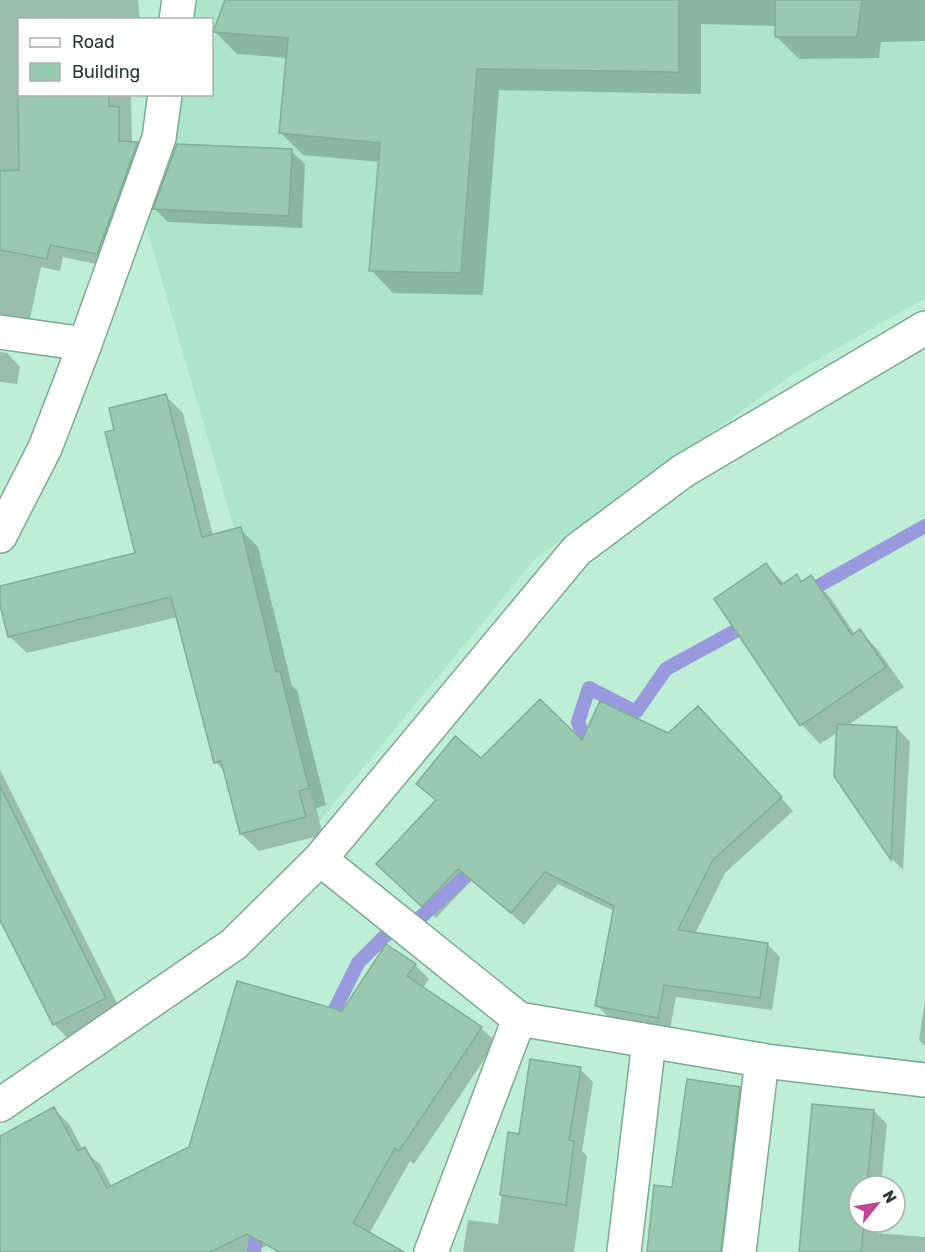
<svg xmlns="http://www.w3.org/2000/svg" width="925" height="1252" font-family="Rubik,sans-serif">
	<rect width="100%" height="100%" fill="#beeed6"/>
	<!-- built -->
	<path fill="#ace5c9" d="M197,0H925V298L796,372L535,559L319,821L145,222L175,95L212,94V20L192,19Z"/>
	<!-- shadow -->
	<path fill="#0003" d="M0,0H138L140,20H20V94H131L132,143H137L150,156L110,267L63,257L60,271L41,267L28,328L0,332Z
		M227,0H925V41L881,42L879,58L799,59L777,37V26L701,24V94L499,90L483,295L393,293L371,270L380,162L303,155L281,133L287,58L237,54L215,32Z
		M291,151L305,164L302,228L168,222L155,209Z
		M0,352L7,353L20,367L17,384L0,382Z
		M166,396L183,413L213,536L240,529L258,547L292,686L297,690L326,805L316,808L323,835L259,851L241,834L225,772L216,762L178,617L27,653L9,636L0,588L137,554L115,431Z
		M766,565L785,584L797,576L803,582L810,577L829,596L855,634L860,631L878,650L904,687L847,726L897,728L910,742L903,870L892,859L836,776L838,732L820,744L802,725L716,599Z
		M711,721L793,811L725,873L695,934L767,944L780,957L772,1010L676,997L670,1029L610,1018L597,1006L614,911L558,884L524,925L472,880L436,918L391,876L437,801L418,784L481,760L582,743L669,735Z
		M0,770L124,1017L72,1043L54,1024L0,917Z
		M415,965L429,979L423,988L481,1028L496,1042L414,1164L410,1161L369,1234L401,1252H287L297,1230L254,1252H0V1147L54,1109L69,1124L83,1150L100,1164L112,1187L191,1148L343,1013Z
		M925,1000V1046L919,1040Z
		M580,1069L593,1082L582,1151L587,1156L574,1252H463L468,1220L498,1224L509,1134L521,1136Z
		M739,1088L752,1101L734,1252H648L673,1188Z
		M813,1105L874,1111L887,1124L881,1186H859V1222H878L877,1233L925,1237V1252H799Z"/>
	<g fill="none" stroke-linecap="round" stroke-linejoin="round">
		<!-- stream -->
		<path stroke="#9999de" stroke-width="14" d="M804,594L925,526
			M578,750L585,741L578,722L589,688L636,712L666,669L750,623
			M327,1025L358,963L386,935L421,917L479,864
			M254,1252L258,1223"/>
	</g>
	<!-- building -->
	<path fill="#9ac9b2" stroke="#7fad96" stroke-width="1.5" d="M225,0H679V72L477,69L461,273L369,271L380,143L279,133L288,38L213,32Z
		M775,0H862L857,37H775Z
		M18,94H109V106L119,107V141L138,142L97,254L50,245L47,259L0,250V171L19,170Z
		M177,144L292,149L289,216L153,209Z
		M166,394L202,537L241,527L276,672L280,671L309,788L299,791L306,817L240,834L221,761L214,763L171,597L8,637L0,605V586L135,553L105,432L114,430L109,408Z
		M766,563L781,585L797,574L801,582L811,575L852,635L860,629L886,667L800,726L714,599Z
		M540,699L582,740L600,701L668,733L698,706L782,797L713,860L678,930L768,943L760,998L664,985L658,1018L595,1006L614,906L545,872L511,913L458,869L422,907L376,864L436,800L416,784L455,736L481,758Z
		M837,724L897,727L891,860L834,776Z
		M0,786L106,998L53,1025L0,920Z
		M386,944L416,964L407,976L482,1027L399,1151L395,1148L353,1223L404,1252H279L247,1234L210,1252H0V1136L54,1107L78,1151L85,1147L107,1188L189,1147L237,981L342,1011Z
		M530,1059L581,1067L569,1140L574,1141L566,1205L500,1195L508,1132L519,1134Z
		M687,1079L740,1087L721,1252H647L654,1185L672,1187Z
		M812,1104L874,1110L867,1186H859V1222H864L861,1252H799Z"/>
	<g fill="none" stroke-linecap="round" stroke-linejoin="round">
		<!-- minor casing -->
		<g stroke="#7caa93" stroke-width="36">
			<path id="minor" d="M176,20L179,0
				M0,332L85,344
				M0,536L45,448L85,344L159,138L165,94
				M320,859L519,1019L773,1062L925,1080
				M431,1252L519,1019
				M624,1252L649,1041
				M739,1252L762,1060"/>
		</g>
		<!-- tertiary casing -->
		<g stroke="#7caa93" stroke-width="36">
			<path id="tertiary" d="M0,1105L234,944L320,859L577,550L683,471L925,328"/>
		</g>
		<!-- minor -->
		<use href="#minor" stroke="#fff" stroke-width="33"/>
		<!-- tertiary -->
		<use href="#tertiary" stroke="#fff" stroke-width="33"/>
	</g>
	<!-- legend -->
	<rect x="18" y="18" width="195" height="78" fill="#ffffff" stroke="#a9b0ad" stroke-width="1.5"/>
	<rect x="30" y="38" width="30" height="9" fill="#ffffff" stroke="#a9b0ad" stroke-width="1.5"/>
	<text x="72" y="48" font-size="18" fill="#273a31">Road</text>
	<rect x="30" y="63" width="30" height="18" fill="#9ac9b2" stroke="#a9b0ad" stroke-width="1.5"/>
	<text x="72" y="78" font-size="18" fill="#273a31">Building</text>
	<!-- north arrow -->
	<g transform="translate(877 1204) rotate(60)"><circle r="28" fill="#ffffff" stroke="#a9b0ad" stroke-width="1.5"/>
	<path d="M0-4.5L10 22L0 15L-10 22Z" fill="#c14698"/>
	<text y="-9" font-size="16" font-weight="bold" text-anchor="middle" fill="#273a31">N</text>
	</g>
</svg>
